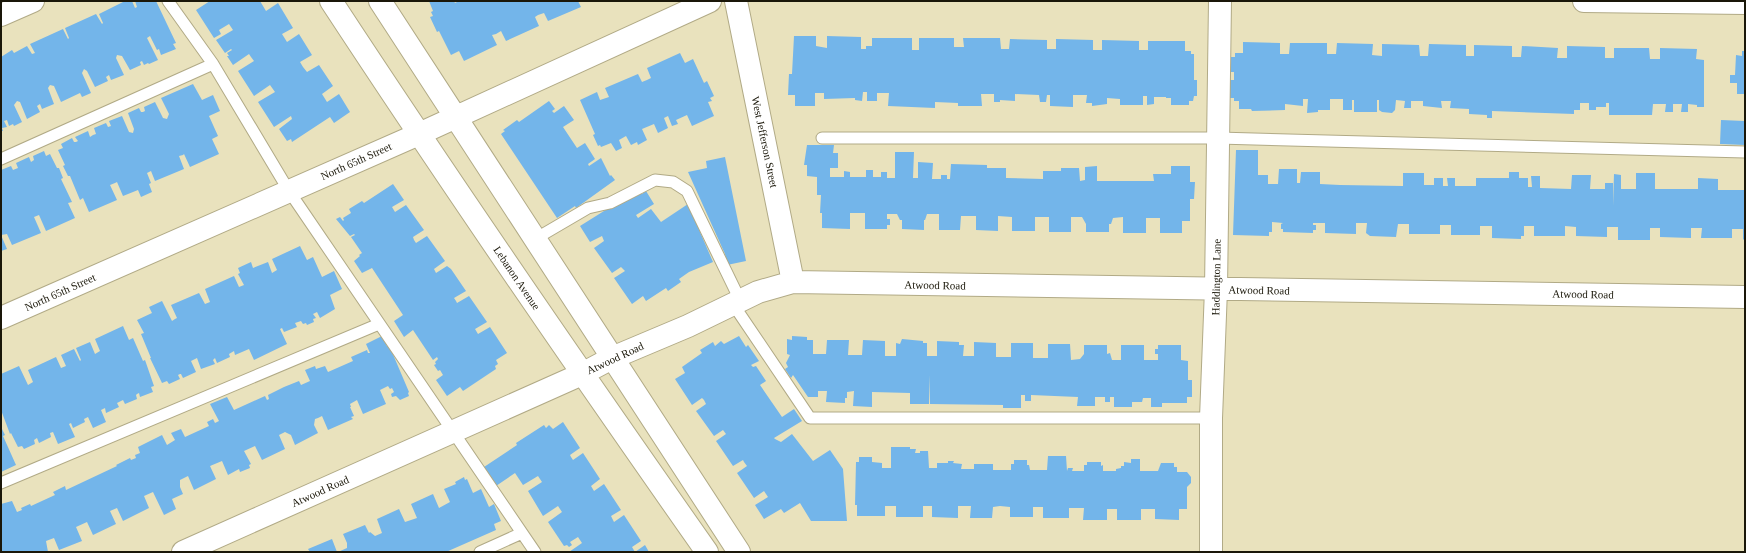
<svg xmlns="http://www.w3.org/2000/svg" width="1746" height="553" font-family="'Times New Roman',serif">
	<rect width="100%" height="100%" fill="#e9e2bd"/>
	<!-- building -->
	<path fill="#73b5ea" d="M125,1H132L135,8L137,7L135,1H156L176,43L173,44L176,49L161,55L159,49L157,50L150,36L147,38L158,60L149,64L148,63L144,65L142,61L140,62L141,65L130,70L122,56L117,55L116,58L124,75L111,80L109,75L106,77L108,81L95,87L87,71L84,69L82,73L91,93L82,97L80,93L61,102L54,86L50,85L48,88L54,104L42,109L40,104L37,106L40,112L27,119L20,102L17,101L14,105L22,122L14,126L13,124L9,126L7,120L4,121L7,127L2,128L3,131H1V57L12,50L14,53L27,46L32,54L35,53L30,44L63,29L68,39L69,38L65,28L96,14L102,24L103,23L99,14Z
		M210,1H260L266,11L278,3L293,28L282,34L287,42L299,34L312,55L300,62L303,67L307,72L319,65L333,86L322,94L327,102L339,94L350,112L334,123L330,117L292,142L291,139L287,141L279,129L292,119L291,116L274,127L258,102L275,92L270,85L254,96L238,71L254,61L251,57L249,54L233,65L227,56H229L227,53L232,50L231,49L225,53L216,40L233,30L229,24L219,30L221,34L214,38L196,10Z
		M429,1H454L455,3L459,1H578L581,7L548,21L544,13L538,15L535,17L539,26L506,41L501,31L496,34L492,35L497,45L464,61L459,51L451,55L439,31L437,32L430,17L433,16L431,12L433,11Z
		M794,36H816V46L827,48V36L861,37V49H866V46H872V38H912V50H919V38H954V47H964L963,38H1000L1001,49H1009L1010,39L1047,40V49H1056V39L1093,40V50H1102V40L1139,41V50H1148V41H1185V51H1191V54H1194V80H1197V96H1194L1193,101H1189V105H1171V98H1166V97H1154V104L1147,105V96H1143V105H1120V99L1107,98V104L1092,106V103H1086L1087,95H1073V107L1050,106V95H1047L1046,102H1040L1039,95L1015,94V101L1000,100V102H994V94H981L982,106H958V103L935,102V108L888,106L889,93H877V101H867V92H863L862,101L855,100V98L824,99V93H815V106H795V95H788L789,74H792Z
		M1243,42L1280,43V54H1289L1290,43H1327V54H1336L1337,43L1373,44L1372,55L1382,56V44L1419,45L1420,56H1428L1429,44L1466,45V56H1474V45L1512,46V57H1521L1522,46L1558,48L1557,58H1567V46L1605,47V58H1614V48H1649L1650,59H1660V48L1697,49L1696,59L1704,60V107H1697V105L1688,104V112H1681L1682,104H1673V112H1665L1666,104H1653L1652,115H1609V103H1606V107H1596V110H1589V103H1580V110H1574V114L1492,111V118H1487V115L1469,114V109L1450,108L1451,101H1441L1442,108L1423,106V101H1411V108H1404L1405,101L1396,100L1395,110L1392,113L1382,112L1379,110V100H1377V112H1354V100H1352V110H1343V99H1330V110H1318V112L1307,113L1308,99H1303V106L1285,104V110L1252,111L1251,109H1239V101H1234V98H1230V80H1234V72H1231V57H1235V53H1243Z
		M1742,51H1745V94H1737V83H1730V75H1735L1736,55L1742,56Z
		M680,53L685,63L693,59L704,83L707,81L714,96L710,98L712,101L708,102L714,116L692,126L687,115L676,120L678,124L672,126L668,116L664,118L668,128L658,133L654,124L642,129L647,140L638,145L637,142L631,145L626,136L619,140L622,148L616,151L611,143L601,147L600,145L598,146L593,135L595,134L580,100L597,92L600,100L609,97L605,88L638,74L642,82L647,80L651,78L647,68Z
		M193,84L202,100L213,95L220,111L209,116L218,136L212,139L219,154L190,167L184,154L183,155L179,156L184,169L155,181L151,171L147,173L151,183L149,184L152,192L141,197L138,190L123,196L117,182L115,183L110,185L117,200L89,212L83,198L80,200L70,176H68L63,166L65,165L58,150L63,148L61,144L72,138L74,142H76L78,141L75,137L88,131L90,137L93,135L96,134L94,128L106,123L108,127L111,126L109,121L122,116L129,132L133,133L134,129L128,113L139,108L141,112H143L145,111L144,107L155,102L163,118L167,119L169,114L161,98Z
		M549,101L555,109L552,111L554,113L564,106L574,120L563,127L577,148L585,143L595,159L588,164L589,166L601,158L610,176L611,175L615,180L576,208L575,206L557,218L501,134L505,131L503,130L517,120L519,122Z
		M1721,120L1745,121V145L1720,144Z
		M807,145H834L833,153H838V168H830V177H844V171L850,172V177H866V170H873V177H881V172H887V178H895V152H914L913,178H918V162L933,163L932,179H941V175H947V179H950L951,164L987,165V168H1006V178L1043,179V171H1061V168H1079L1080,181L1085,180V167L1097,166V181H1154L1153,174H1171V166H1190V182H1195L1194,199H1190V221H1182V233H1160V218H1146V233H1123V217L1113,218L1111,224H1109V232H1086V224L1082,217H1071V232H1049V217H1035V231H1012V217L998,216V231L976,230V216H961L960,230H939V214H927L925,220H924V230L902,229V220H900L897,214H887V219H890V225H887V229H865V213H850V229L822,228V213H820L821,195H817V177L807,176V165H804Z
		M1236,150H1258V175H1268V184H1278L1279,169H1297V183H1300L1301,172H1320V184L1340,185L1403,186V173H1424V185H1434V178H1443V186H1448L1447,178H1455V186H1476V178H1509V172H1519V178H1528V187H1532L1531,176H1540V188L1571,189L1572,175H1591L1590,189H1605V183H1613V206L1614,174L1621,175V189H1636V173H1655V189H1698V178L1718,179V190H1745V241L1743,239V229H1732V238H1701L1702,228H1691V238L1660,237V228H1650V240H1618V227H1607V237L1576,236V227L1565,226V236H1534V226H1524V236H1521V239L1492,238V226H1480V235H1451V225H1440V234H1409V224H1398L1396,237L1370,236L1366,233L1367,223H1356V234L1325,233V223H1313V225H1316V230H1313V233L1283,232V229H1281V224L1283,223L1272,222V232H1269V236L1233,235Z
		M44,151L46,156L50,154L57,168H59L63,178L61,179L72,202L68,203L75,218L46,231L39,215L34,217L41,233L12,245L7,234L1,235V170L11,166L13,170L18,168L16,163L29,157L31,162L34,160L33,156Z
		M725,157L746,261L727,265L725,254L688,172L707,168L706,161Z
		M393,184L404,200L392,207L395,212L406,205L424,230L413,237L414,240L416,243L427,236L445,261L434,269L436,273L447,266L451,269L466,291L454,298L456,301L457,303L469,296L487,322L475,329L478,334L490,327L507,353L496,360L498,364L495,366L496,369L463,391L460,387L447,396L436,380L443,375L440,370L438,371L434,365L436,364L435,362L438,359L437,357L433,360L413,330L404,337L394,321L403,315L372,268L362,273L354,261L360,256L359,255L362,253L351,237L355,235L354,234L350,236L336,219L340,217L343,221L344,220L343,218L351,213L349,209L362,201L364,203Z
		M636,191L641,192L642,194L646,191L654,204L636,215L638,218L651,209L661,222L688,204L713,262L689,272L679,279L681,282L668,291L666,288L646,301L643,296L632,304L614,278L625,271L621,267L612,273L594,248L604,241L602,236L590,242L580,226Z
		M1,235L7,249L1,251Z
		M300,246L307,260L313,257L322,277L334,271L342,289L330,295L335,309L320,318L317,312L313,314L316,318L313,319L314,322L307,325L306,323L303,324L301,321L295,323L297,327L284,332L282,328L280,329L287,344L254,360L249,349L235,355L234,351L229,354L230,357L217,363L215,358L213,360L215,364L201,369L197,358L191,361L196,372L183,378L181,374H180L178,375L180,379L169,384L167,381L162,383L150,358H151L141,334L144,333L137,320L152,313L149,307L162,301L172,321L175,319L177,318L171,305L199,293L205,304L210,302L205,289L234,276L239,287L244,285L238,274L240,273L238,268L251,262L253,268L268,262L272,273L277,270L272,259Z
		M123,326L129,340L133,338L143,361L145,360L154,386L151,387L153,392L140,397L139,393L137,394L136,395L137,399L125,404L123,400L117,403L119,407L106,413L105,408L101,410L106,422L93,428L88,417L84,419L85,422L73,428L71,423L69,424L75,437L58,444L53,432L50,433L51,437L39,443L37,438L34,440L35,444L24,449L22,446L18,447L11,433L10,434L1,410V374L19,366L28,385L33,382L28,370L56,357L61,368L66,366L61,355L74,349L80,361L81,360L76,348L90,342L95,354L100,351L95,339Z
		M382,336L387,346L389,345L409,392L408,393L409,396L400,400L396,396L392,397L391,394L394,392L392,388L390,389L388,386L380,390L386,404L363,414L357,400L350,404L351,407H350L354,416L351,417L353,419L328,430L322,416L318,418L315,419L314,425L318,433L295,445L291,435L285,432L279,435L285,449L262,460L255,446L244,451L251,464L249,465L250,468L240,472L239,469L228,475L222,461L210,466L216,479L194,490L188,476L180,480V487L183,494L172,499L176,509L164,515L153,492L144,496L149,508L123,521L117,508L110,511L116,524L93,535L87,522L76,527L82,541L59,550L54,538L46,541L48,552H1V504L12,501L17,512L22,510L21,508L30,504L31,506L55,495L53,492L65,486L66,490L117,466L116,465L130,458L131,460L136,458L135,455L140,453L138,447L162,435L167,445L175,440L171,433L181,429L185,437L209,426L207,422L213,419L215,423L219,421L210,404L227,397L234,410L265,396L267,400L269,399L268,395L284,387L299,381L301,385L310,381L305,370L315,366L316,369L325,366L328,372L353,361L351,357L367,350L368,353H370L366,344Z
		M739,336L746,347L748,345L759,361L751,365L753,367L756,366L766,381L760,385L782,417L794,409L802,421L774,438L775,439L781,442L792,434L813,461L830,450L843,469L847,521H811L800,503L784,513L781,509L764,519L755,505L768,497L764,491L754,498L737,473L747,466L744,462L743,460L733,466L716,441L726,434L723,430L714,436L696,411L706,404L704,400L702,398L692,405L675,379L685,373L682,367L702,353L700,350L713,342L715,346L721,341L724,344Z
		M792,336L807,337V340H813V354H826L827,340H849L848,355H862L863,340L885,341V356H896V343L900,344L902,339L923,341V343H927V356H937V341L959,342V345H964L963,356H974V342L996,343V357H1011V343H1033V358H1048V344H1070L1071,360L1080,359L1084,354V345H1107V354L1110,353L1112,360H1121V345H1144V360H1158V354H1155V349H1158V345H1181V360L1188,361V380H1192V397H1187V403H1162V407H1151V398H1143L1142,402H1132V407H1114V397H1110V402H1105V397H1095V406H1077L1078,397L1031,395V401H1025V395H1021V408H1003V405L930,404L929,375V404H910V393L872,392V407L853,406L854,391L847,392V398H845V403L826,402L827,391H818V397H808L793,375L791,378L785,369L788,367L786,363L790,355L787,354V339L792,340Z
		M563,422L580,448L570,455L571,457L573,460L583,453L600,479L591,486L594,491L604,484L621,510L611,516L614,522L624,515L641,541L632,547L635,552H569L582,543L578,537L570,542L572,545L569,547L567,545L564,546L548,522L562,512L558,506L543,516L528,491L542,482L538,476L523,485L515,473L496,486L484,467L517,445L516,443L544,425L546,428L549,425L553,429Z
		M1,427L5,435L3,436L16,465L1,472Z
		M891,447H910V449H916L915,453H920V451H928L929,468H937V463H948V461H954L953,463L962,464L961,469H974V464H993V470H1011V464H1014V460H1027V465H1029L1030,470H1047L1048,456H1066L1067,471L1068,468H1073L1072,471H1084V465H1087V462H1101V466L1103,465V471H1116V469L1121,468V466H1124V462L1131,463V459H1140V471H1158L1161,463H1174V467H1177V472H1187L1191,477V483L1187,487V509H1179V520L1155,519V509H1141V520H1117V509H1107V520H1083L1084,508H1069V518H1043V507H1033V517H1010V507L1000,506L993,507L992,518H970L971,506H958V518L932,517V506H923V517H896V506H885V516H857V505H855L856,462H859V457H872V462L882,463V468H891Z
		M464,477L465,480L467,479L473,493L481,489L489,507L494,504L501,521L494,524L496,530L446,552H338L347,548V543L343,534L365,525L369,533L370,532L375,536L382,533L377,519L399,509L405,522L417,518L411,504L433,494L439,508L450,502L444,489L456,484L455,482Z
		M332,539L337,552H310L308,549Z
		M645,545L649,552H635Z"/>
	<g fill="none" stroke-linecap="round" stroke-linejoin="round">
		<!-- service casing -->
		<g stroke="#b1aa86" stroke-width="13">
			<path id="service" d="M168,1L213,64L289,191L535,552
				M822,138H1218L1745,152
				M1,159L213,64
				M535,239L588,208L610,203L655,180L673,182L687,191L740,300
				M733,304L810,418H1211
				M1,483L379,324
				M480,552L522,533"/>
		</g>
		<!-- minor casing -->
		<g stroke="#b1aa86" stroke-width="24">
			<path id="minor" d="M331,1C453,187 579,370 707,552
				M380,1L739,552
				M736,1L793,282
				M1584,1L1745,3
				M1,15L33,1
				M1,318L419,134L710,1
				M183,552L582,374L612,358L688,326L758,292L793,282L1745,297
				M1211,552V418L1216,289L1220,1"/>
		</g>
		<!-- service -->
		<use href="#service" stroke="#fff" stroke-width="11"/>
		<!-- minor -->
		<use href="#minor" stroke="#fff" stroke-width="22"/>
	</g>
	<g text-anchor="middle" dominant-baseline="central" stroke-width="3" stroke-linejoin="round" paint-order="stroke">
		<!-- street labels -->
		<g font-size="11" fill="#1a1709" stroke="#fff">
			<text transform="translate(765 142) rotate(78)">West Jefferson Street</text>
			<text transform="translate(356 161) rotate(-24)">North 65th Street</text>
			<text transform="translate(1216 277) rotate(-89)">Haddington Lane</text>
			<text transform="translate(517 278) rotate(56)">Lebanon Avenue</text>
			<text transform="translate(935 285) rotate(1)">Atwood Road</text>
			<text transform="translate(1259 290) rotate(1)">Atwood Road</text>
			<text transform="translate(60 292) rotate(-24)">North 65th Street</text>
			<text transform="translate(1583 294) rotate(1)">Atwood Road</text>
			<text transform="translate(615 358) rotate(-25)">Atwood Road</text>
			<text transform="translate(320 491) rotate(-24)">Atwood Road</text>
		</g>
	</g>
	<!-- border -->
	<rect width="1746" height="553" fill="none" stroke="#1a1709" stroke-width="4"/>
</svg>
